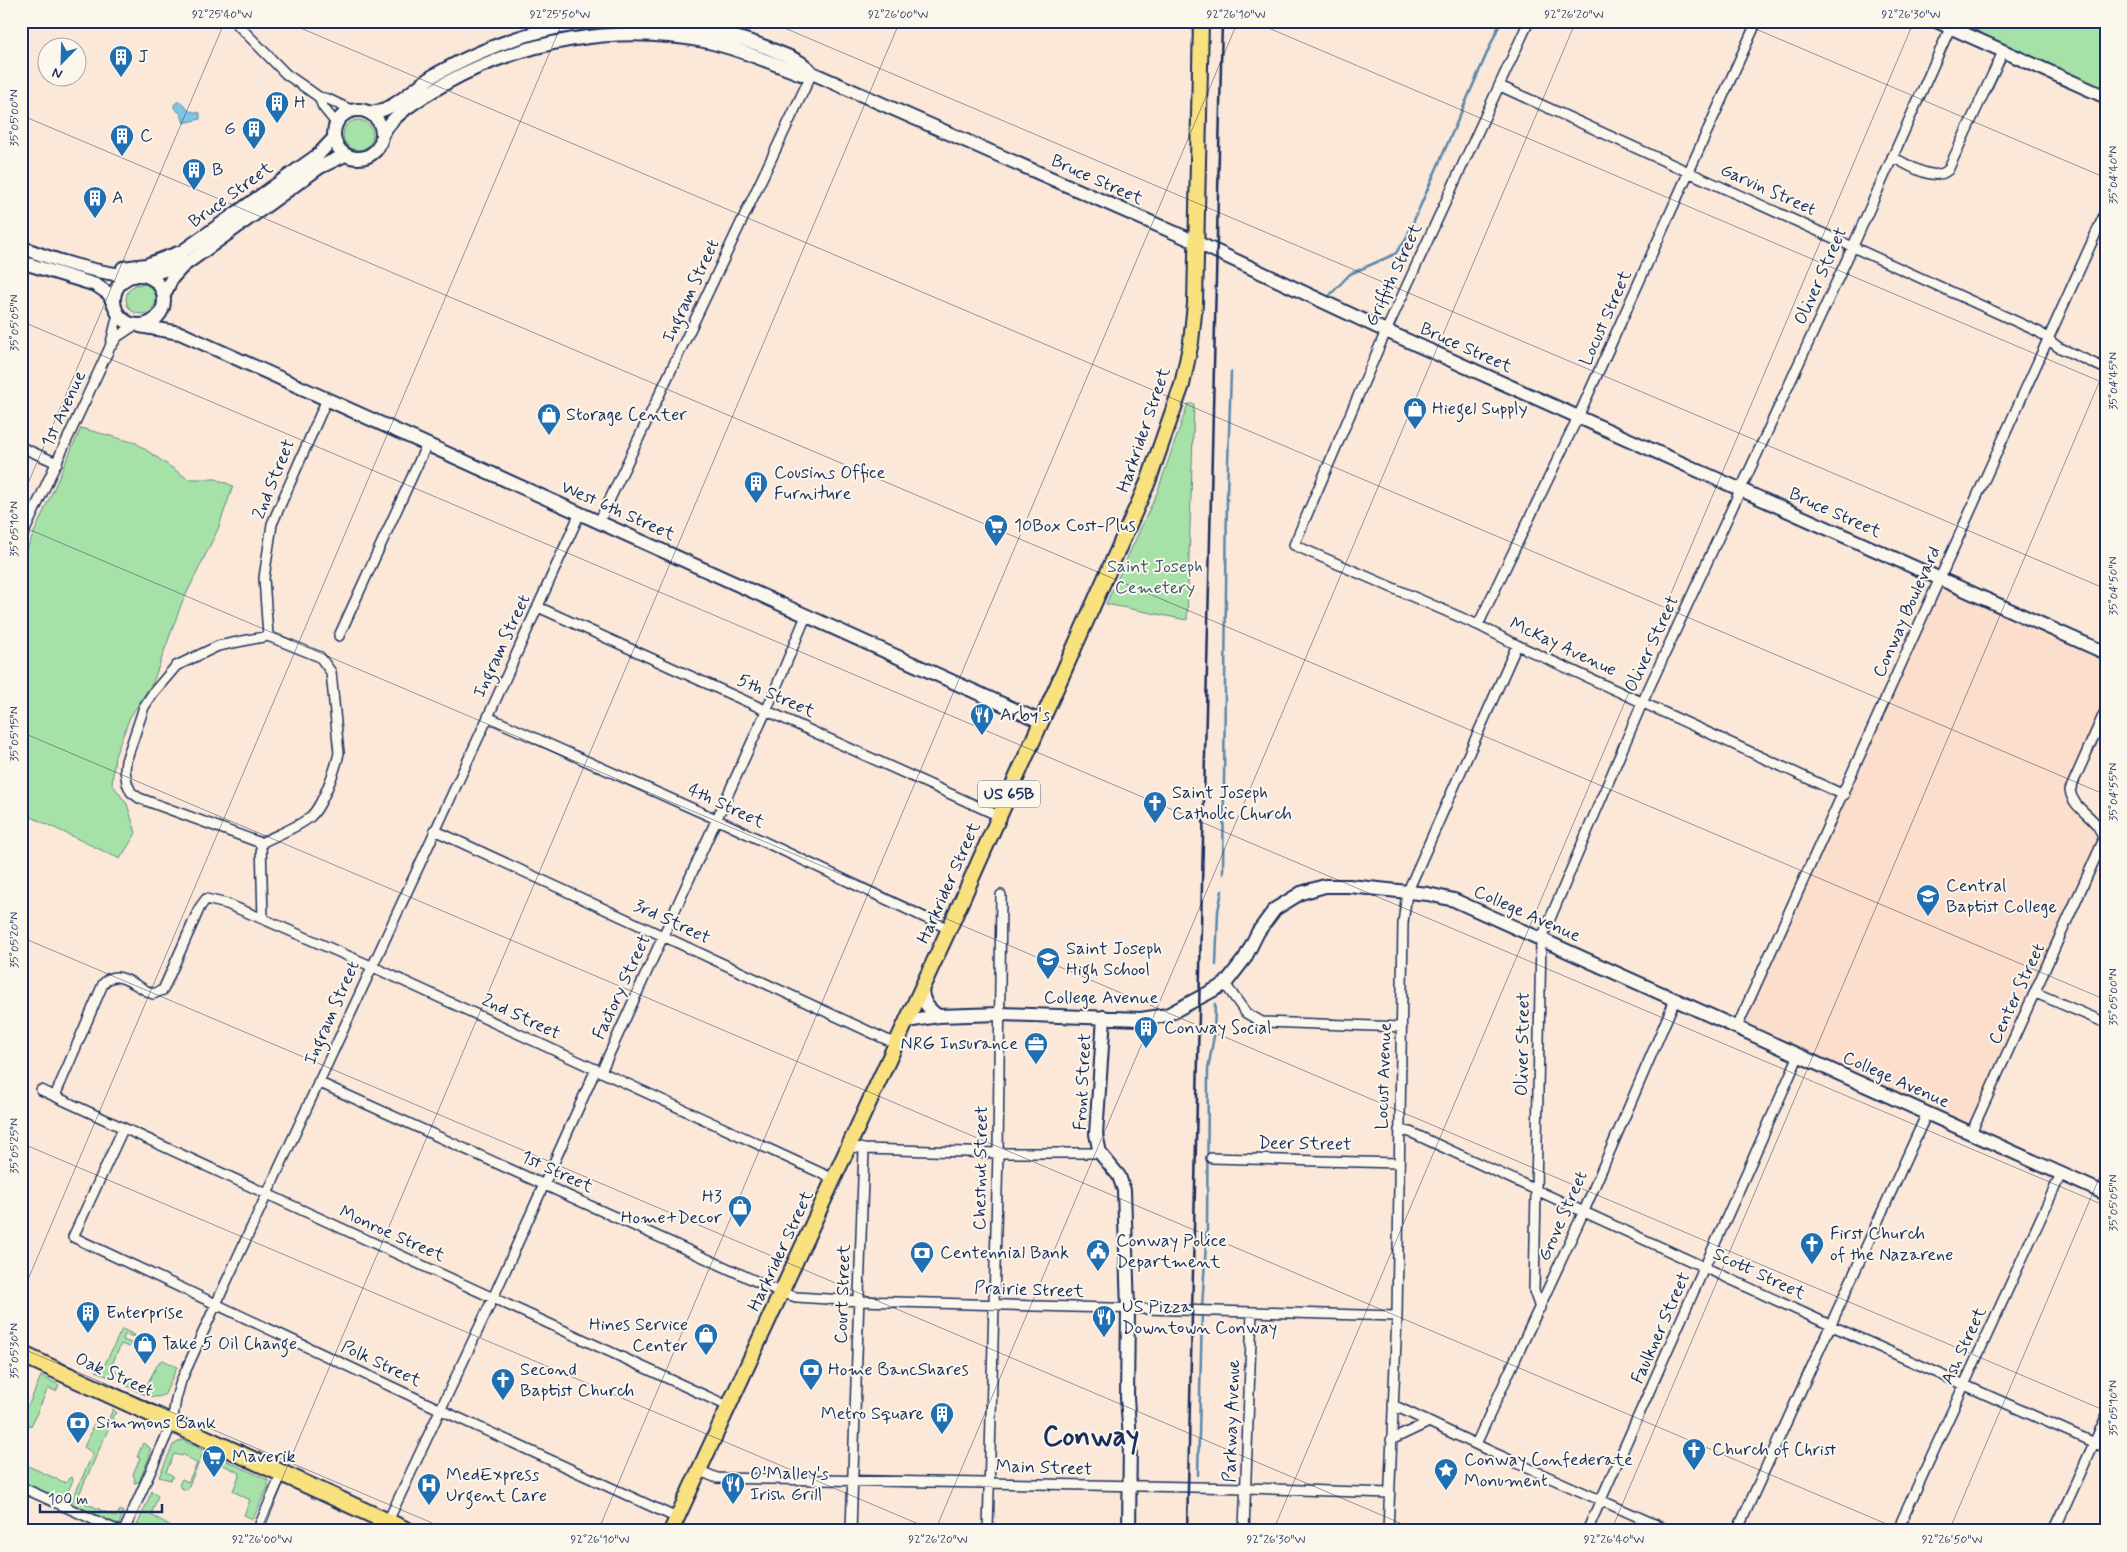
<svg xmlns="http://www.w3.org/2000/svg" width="2127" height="1552" font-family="Mynerve,sans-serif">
	<rect width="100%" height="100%" fill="#fbe8d9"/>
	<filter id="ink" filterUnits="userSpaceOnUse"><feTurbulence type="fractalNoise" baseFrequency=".02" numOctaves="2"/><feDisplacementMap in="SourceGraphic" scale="10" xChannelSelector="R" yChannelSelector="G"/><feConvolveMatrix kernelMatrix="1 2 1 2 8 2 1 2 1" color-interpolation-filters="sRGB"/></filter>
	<g filter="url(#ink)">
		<!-- built -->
		<path fill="#fbdecc" d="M1939,579L2106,653V714L2071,799L2103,841L1971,1133L1737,1027Z"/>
		<!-- green -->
		<path fill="#a6e2a8" stroke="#608883" d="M1951,21H2106V91Z
			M343 135a15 15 0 1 1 30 0a15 15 0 1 1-30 0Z
			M126 299a15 15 0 1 1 30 0a15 15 0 1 1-30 0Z
			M1188,404H1194L1187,620L1106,604L1157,493Z
			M81,428L136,443L188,479H216L233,486L218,529L181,605L153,682L130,717L115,756L112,784L127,804L136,833L120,859L21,812V562Z
			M122,1329L135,1335L134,1337L125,1334L123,1340L131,1343L129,1347L121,1344L110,1369L117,1372L113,1379L96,1371L102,1370Z
			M163,1360L177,1367L165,1394C153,1403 134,1389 122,1383L126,1377L140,1385L147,1384L159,1362Z
			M41,1376L59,1385L56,1391L48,1388L31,1426L21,1421V1412L29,1404Z
			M113,1409L116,1413L112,1417L114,1420L111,1423L77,1499L116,1517L120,1510L123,1512L119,1525H117L74,1507L71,1503L93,1453L84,1447L92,1431L91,1430L94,1424L105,1428Z
			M182,1440L268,1480V1487L253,1519L244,1515L250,1500L233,1491L240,1473L202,1455L187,1490L181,1488L179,1485L182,1479L188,1482L197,1464L183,1454L182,1456L174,1454L166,1472L173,1476L171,1480L159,1477L173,1445Z
			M143,1443L150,1448V1455L139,1482L134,1483L135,1479L133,1474L140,1458L137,1457Z
			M28,1466L66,1483L69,1478L72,1477L73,1480L65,1498L60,1500L21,1483Z
			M152,1491L158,1496L151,1515L171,1526L170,1529L174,1531H147L137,1526Z"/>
		<!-- water -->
		<path fill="#81c3e2" stroke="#5888ad" d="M177,102H181L189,111L200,113V119L184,123L181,114L174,108V105Z"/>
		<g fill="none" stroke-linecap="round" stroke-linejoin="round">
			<!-- stream -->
			<path stroke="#5888ad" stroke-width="2.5" d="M1330,295L1350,274L1395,254L1405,241L1501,21
				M1223,874L1227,493L1231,372
				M1216,965L1218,911L1222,891
				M1202,1308L1207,1228L1208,1069L1214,1036L1215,1004
				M1198,1475L1202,1314"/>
			<!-- street casing -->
			<g stroke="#1b2f5e" stroke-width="12">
				<path id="street" d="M234,21L286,74L319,97L328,99L353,111
					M1529,21L1386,331L1294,545L1478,625L1517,645L1844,795
					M1500,86L2039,332L2058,347L2106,369
					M319,97L323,107L336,123
					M1892,157C1908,164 1933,183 1948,170L2003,52
					M112,345L117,337L135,325
					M21,447L57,463
					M599,522L812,73
					M21,539L110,347L118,314
					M538,607L999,816
					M1478,625L1578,417L1757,21
					M268,636L264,578L272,524L327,399
					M339,636L427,444
					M488,717L716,819L949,929
					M434,830L896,1044
					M261,843C276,835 297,828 310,817C322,807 336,768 339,753L331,672L320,657L268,636L218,646L176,666L153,693L144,707L126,761L125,770L127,783L131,792L139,798L261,843L263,919L371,966L834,1179
					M1225,984L1246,1013L1262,1022L1402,1027
					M2036,993L2106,1023
					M1737,1027L2106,211
					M601,1072L767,709L806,616
					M318,1082L782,1293L796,1297L859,1301L1397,1316
					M41,1090L730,1407
					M55,1096L103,984C117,966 137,988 153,994L163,990L200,907L206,899L227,904L263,919
					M123,1129L73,1237L439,1409L677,1518
					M1399,1130L1410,1132L1830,1325L2106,1448
					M1971,1133L2103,841C2101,817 2073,812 2070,790L2106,709
					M850,1146L864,1149L998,1153H1100
					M1211,1158L1398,1163
					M1540,1308L1534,1291L1541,940L1643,701L1853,246L1950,28
					M1393,1405L1492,1452L1670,1531
					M1391,1440L1429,1422
					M1476,1444L1584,1211L1675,1000
					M700,1471L717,1478L1246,1488L1389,1493
					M21,1487L119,1531
					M388,1521L493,1298L596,1069
					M124,1531L172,1423L176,1399L181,1381L216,1304L488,717L580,513
					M257,1531L282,1473
					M851,1531L864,1149
					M988,1531L998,1153L1001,895
					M1244,1531L1252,1312
					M1388,1531L1397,1316L1403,923L1407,893L1517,645
					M1587,1531L1799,1055
					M1737,1531L1927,1113
					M1897,1531L2061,1174
					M2054,1531L2106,1417"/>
			</g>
			<!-- secondary casing -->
			<g stroke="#1b2f5e" stroke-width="16">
				<path id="secondary" d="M631,21C682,24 733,32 780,53C793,58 803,62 812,73L1198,243L1386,331L2106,653
					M1936,21L2106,97
					M334 134a24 24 0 1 1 48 0a24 24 0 1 1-48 0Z
					M369,113C396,111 414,86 438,73C492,43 554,22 617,21
					M382,135C394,112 424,96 446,83C524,40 616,24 704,41C737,48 769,62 801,74L812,73
					M21,247C53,260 99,274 134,276
					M21,262L96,285L109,294L114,305
					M123,268L146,265L178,253
					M114 300a25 25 0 1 1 50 0a25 25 0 1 1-50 0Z
					M146,276L164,270L183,251L318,155L334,138
					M164,295L172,278L183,266L320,167L345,155
					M140,326L180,333L1042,722
					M922,987C922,1001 927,1008 938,1016
					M1104,1017L1096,1134L1100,1153L1119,1176L1124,1190L1128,1309L1127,1398L1130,1439L1129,1531
					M907,1021L938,1016L1000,1014L1141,1019L1167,1015L1225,984L1245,958L1258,932L1275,909L1301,893L1325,886H1349L1428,894L1454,900L2106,1194"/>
			</g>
			<!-- primary casing -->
			<g stroke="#1b2f5e" stroke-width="18">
				<path id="primary" d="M671,1531L949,929L1148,482L1182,385L1191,342L1195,304L1201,21"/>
			</g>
			<!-- highway casing -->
			<g stroke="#1b2f5e" stroke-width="20">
				<path id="highway" d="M21,1354L408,1531"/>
			</g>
			<!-- street -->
			<use href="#street" stroke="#fbf7ec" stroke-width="9"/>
			<!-- secondary -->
			<use href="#secondary" stroke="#fbf7ec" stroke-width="12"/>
			<!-- primary -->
			<use href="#primary" stroke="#fae180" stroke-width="14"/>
			<!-- highway -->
			<use href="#highway" stroke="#fae180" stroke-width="16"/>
			<!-- rail -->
			<path stroke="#1b2f5e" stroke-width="2.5" d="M1187,1531L1222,21"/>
		</g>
	</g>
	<!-- ticks -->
	<path fill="none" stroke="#1b2f5e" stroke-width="1" stroke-opacity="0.45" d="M284,21L2106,795M768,21L2106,589M1252,21L2106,384M1737,21L2106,178M21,115L2106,1000M21,321L2106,1206M21,500L225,21M21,526L2106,1411M21,732L1903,1531M21,937L1419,1531M21,1143L935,1531M21,1296L563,21M21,1348L451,1531M260,1531L900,21M598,1531L1238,21M935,1531L1576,21M1273,1531L1914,21M1611,1531L2106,366M1949,1531L2106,1162"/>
	<!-- icons -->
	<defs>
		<g id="building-pin" transform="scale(1.25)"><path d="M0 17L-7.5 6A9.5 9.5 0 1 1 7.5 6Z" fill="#1f6fb2" stroke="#fbf7ec"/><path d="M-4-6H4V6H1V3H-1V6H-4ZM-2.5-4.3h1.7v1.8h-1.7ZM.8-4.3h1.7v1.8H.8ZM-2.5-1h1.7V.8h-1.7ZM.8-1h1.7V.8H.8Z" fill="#fff"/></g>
		<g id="shop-pin" transform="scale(1.25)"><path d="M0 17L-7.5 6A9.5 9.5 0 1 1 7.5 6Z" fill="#1f6fb2" stroke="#fbf7ec"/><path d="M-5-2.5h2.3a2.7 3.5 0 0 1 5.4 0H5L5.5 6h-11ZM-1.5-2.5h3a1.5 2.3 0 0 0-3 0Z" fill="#fff"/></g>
		<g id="supermarket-pin" transform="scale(1.25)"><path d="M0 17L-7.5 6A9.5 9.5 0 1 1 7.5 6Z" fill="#1f6fb2" stroke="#fbf7ec"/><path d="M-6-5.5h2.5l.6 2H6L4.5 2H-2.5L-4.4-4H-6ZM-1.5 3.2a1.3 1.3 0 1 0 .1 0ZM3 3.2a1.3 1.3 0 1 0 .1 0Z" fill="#fff"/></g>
		<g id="restaurant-pin" transform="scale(1.25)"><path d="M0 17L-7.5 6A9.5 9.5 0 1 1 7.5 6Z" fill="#1f6fb2" stroke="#fbf7ec"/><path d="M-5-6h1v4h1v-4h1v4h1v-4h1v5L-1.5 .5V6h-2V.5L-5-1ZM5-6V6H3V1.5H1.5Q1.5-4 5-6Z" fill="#fff"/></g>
		<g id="church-pin" transform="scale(1.25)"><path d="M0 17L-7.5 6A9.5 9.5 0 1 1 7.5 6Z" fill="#1f6fb2" stroke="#fbf7ec"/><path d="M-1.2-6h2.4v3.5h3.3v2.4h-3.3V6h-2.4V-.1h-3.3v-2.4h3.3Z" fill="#fff"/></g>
		<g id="university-pin" transform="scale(1.25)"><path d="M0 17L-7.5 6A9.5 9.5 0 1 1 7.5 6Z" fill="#1f6fb2" stroke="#fbf7ec"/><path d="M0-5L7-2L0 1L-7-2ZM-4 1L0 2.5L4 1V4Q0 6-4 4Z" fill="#fff"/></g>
		<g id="school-pin" transform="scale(1.25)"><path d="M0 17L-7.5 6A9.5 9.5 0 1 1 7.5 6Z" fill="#1f6fb2" stroke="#fbf7ec"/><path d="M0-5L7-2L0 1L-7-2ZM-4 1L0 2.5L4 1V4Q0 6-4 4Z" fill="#fff"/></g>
		<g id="office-pin" transform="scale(1.25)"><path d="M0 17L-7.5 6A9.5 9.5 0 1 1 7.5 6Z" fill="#1f6fb2" stroke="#fbf7ec"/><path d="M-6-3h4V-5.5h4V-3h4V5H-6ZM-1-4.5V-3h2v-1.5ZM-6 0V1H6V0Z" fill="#fff"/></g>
		<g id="civic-pin" transform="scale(1.25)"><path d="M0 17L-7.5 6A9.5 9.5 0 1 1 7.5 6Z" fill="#1f6fb2" stroke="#fbf7ec"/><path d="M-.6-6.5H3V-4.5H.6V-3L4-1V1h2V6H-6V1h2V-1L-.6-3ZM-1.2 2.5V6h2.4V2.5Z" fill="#fff"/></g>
		<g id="bank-pin" transform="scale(1.25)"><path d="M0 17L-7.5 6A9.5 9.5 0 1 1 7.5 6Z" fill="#1f6fb2" stroke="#fbf7ec"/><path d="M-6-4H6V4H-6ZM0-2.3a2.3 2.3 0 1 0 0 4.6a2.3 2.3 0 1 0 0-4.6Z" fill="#fff"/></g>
		<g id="sight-pin" transform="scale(1.25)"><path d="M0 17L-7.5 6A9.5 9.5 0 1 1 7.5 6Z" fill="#1f6fb2" stroke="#fbf7ec"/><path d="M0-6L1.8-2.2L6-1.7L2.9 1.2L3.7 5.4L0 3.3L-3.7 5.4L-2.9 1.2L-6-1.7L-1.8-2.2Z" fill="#fff"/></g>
		<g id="hospital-pin" transform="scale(1.25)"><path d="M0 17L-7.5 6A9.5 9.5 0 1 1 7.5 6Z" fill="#1f6fb2" stroke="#fbf7ec"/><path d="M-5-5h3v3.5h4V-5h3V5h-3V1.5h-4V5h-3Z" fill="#fff"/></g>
	</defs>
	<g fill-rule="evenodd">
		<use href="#building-pin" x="121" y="57"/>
		<use href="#building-pin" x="277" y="103"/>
		<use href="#building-pin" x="254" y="129"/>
		<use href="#building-pin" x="122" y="136"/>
		<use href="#building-pin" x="194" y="170"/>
		<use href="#building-pin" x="95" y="198"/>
		<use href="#shop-pin" x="1415" y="409"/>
		<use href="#shop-pin" x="549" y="415"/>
		<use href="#building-pin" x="756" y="483"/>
		<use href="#supermarket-pin" x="996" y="526"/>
		<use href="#restaurant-pin" x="982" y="715"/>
		<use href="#church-pin" x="1155" y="803"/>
		<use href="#university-pin" x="1928" y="896"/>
		<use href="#school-pin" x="1048" y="959"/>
		<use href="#building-pin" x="1146" y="1028"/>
		<use href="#office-pin" x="1036" y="1044"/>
		<use href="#shop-pin" x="740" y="1207"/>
		<use href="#church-pin" x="1812" y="1244"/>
		<use href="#civic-pin" x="1098" y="1251"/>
		<use href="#bank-pin" x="922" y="1253"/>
		<use href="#building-pin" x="88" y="1313"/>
		<use href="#restaurant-pin" x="1104" y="1317"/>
		<use href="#shop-pin" x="706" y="1335"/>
		<use href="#shop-pin" x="145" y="1344"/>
		<use href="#bank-pin" x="811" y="1370"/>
		<use href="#church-pin" x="503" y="1380"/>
		<use href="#building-pin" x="942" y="1414"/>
		<use href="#bank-pin" x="78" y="1423"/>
		<use href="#church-pin" x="1694" y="1450"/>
		<use href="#supermarket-pin" x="214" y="1457"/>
		<use href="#sight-pin" x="1446" y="1470"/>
		<use href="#restaurant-pin" x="733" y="1484"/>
		<use href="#hospital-pin" x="429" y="1485"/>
	</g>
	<g text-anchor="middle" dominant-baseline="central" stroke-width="4" stroke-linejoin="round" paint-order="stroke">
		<!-- shield labels -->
		<rect fill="#fbf7ec" stroke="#5e6b89" stroke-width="1" x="978" y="780.5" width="62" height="27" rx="4"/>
		<g font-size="16" font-weight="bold" fill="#1b2f5e">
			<text x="1009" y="794">US 65B</text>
		</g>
		<!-- poi labels -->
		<g font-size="18" fill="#1b2f5e" stroke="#fbf7ec" text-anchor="start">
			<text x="138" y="57">J</text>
			<text x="294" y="103">H</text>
			<text x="236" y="129" text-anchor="end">G</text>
			<text x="140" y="136">C</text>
			<text x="212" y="170">B</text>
			<text x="112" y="198">A</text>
			<text x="1432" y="409">Hiegel Supply</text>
			<text x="566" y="415">Storage Center</text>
			<text x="774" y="473">Cousins Office<tspan x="774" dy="21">Furniture</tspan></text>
			<text x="1014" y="526">10Box Cost-Plus</text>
			<text x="1000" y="715">Arby's</text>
			<text x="1172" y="793">Saint Joseph<tspan x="1172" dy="21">Catholic Church</tspan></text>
			<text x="1946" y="886">Central<tspan x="1946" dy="21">Baptist College</tspan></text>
			<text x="1066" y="949">Saint Joseph<tspan x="1066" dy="21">High School</tspan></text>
			<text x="1164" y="1028">Conway Social</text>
			<text x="1018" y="1044" text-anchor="end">NRG Insurance</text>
			<text x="722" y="1197" text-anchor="end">H3<tspan x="722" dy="21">Home+Decor</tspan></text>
			<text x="1830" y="1234">First Church<tspan x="1830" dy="21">of the Nazarene</tspan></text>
			<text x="1116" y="1241">Conway Police<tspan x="1116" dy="21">Department</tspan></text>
			<text x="940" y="1253">Centennial Bank</text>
			<text x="1122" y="1307">US Pizza<tspan x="1122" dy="21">Downtown Conway</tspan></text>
			<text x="106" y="1313">Enterprise</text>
			<text x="688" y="1325" text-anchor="end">Hines Service<tspan x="688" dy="21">Center</tspan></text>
			<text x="162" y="1344">Take 5 Oil Change</text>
			<text x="520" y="1370">Second<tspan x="520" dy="21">Baptist Church</tspan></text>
			<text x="828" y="1370">Home BancShares</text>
			<text x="924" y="1414" text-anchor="end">Metro Square</text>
			<text x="96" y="1423">Simmons Bank</text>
			<text x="1712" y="1450">Church of Christ</text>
			<text x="232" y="1457">Maverik</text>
			<text x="1464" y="1460">Conway Confederate<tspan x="1464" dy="21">Monument</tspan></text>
			<text x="750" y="1474">O'Malley's<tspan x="750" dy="21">Irish Grill</tspan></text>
			<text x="446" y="1475">MedExpress<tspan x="446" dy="21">Urgent Care</tspan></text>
		</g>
		<!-- street labels -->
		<g font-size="18" fill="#1b2f5e" stroke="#fbf7ec">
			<text transform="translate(1097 180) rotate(24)">Bruce Street</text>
			<text transform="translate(1768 190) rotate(24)">Garvin Street</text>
			<text transform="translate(231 195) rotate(-36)">Bruce Street</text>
			<text transform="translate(1394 275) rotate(-65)">Griffith Street</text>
			<text transform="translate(1821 276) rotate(-66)">Oliver Street</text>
			<text transform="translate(691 291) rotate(-65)">Ingram Street</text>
			<text transform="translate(1606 318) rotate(-66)">Locust Street</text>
			<text transform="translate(1466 348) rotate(24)">Bruce Street</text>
			<text transform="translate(64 409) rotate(-65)">1st Avenue</text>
			<text transform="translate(1144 430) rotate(-71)">Harkrider Street</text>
			<text transform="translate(274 479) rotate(-68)">2nd Street</text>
			<text transform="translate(618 511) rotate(24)">West 6th Street</text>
			<text transform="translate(1835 513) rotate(24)">Bruce Street</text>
			<text transform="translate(1907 612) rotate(-66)">Conway Boulevard</text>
			<text transform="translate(1652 644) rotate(-65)">Oliver Street</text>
			<text transform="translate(502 646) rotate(-65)">Ingram Street</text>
			<text transform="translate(1563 647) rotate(25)">McKay Avenue</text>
			<text transform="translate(776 696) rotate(24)">5th Street</text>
			<text transform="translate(726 806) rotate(25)">4th Street</text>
			<text transform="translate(949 883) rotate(-66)">Harkrider Street</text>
			<text transform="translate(1527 914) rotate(24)">College Avenue</text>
			<text transform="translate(672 922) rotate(25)">3rd Street</text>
			<text transform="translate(622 987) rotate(-65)">Factory Street</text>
			<text transform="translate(2017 994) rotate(-65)">Center Street</text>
			<text x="1101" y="998">College Avenue</text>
			<text transform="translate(332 1013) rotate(-66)">Ingram Street</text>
			<text transform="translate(521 1017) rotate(25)">2nd Street</text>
			<text transform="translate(1523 1044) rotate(-89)">Oliver Street</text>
			<text transform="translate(1384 1076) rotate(-88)">Locust Avenue</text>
			<text transform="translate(1896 1080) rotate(24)">College Avenue</text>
			<text transform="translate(1083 1082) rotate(-87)">Front Street</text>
			<text transform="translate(1305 1144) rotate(1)">Deer Street</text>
			<text transform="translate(981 1168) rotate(-89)">Chestnut Street</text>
			<text transform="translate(557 1172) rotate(25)">1st Street</text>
			<text transform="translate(1563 1216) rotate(-66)">Grove Street</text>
			<text transform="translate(392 1234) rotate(24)">Monroe Street</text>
			<text transform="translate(781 1251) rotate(-65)">Harkrider Street</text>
			<text transform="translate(1759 1274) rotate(25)">Scott Street</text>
			<text transform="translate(1029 1290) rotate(2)">Prairie Street</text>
			<text transform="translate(843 1294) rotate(-88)">Court Street</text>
			<text transform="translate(1661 1328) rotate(-66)">Faulkner Street</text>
			<text transform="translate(1964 1346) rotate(-65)">Ash Street</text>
			<text transform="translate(381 1364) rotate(25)">Polk Street</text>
			<text transform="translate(114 1375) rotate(24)">Oak Street</text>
			<text transform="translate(1232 1421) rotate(-88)">Parkway Avenue</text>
			<text transform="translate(1044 1468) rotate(2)">Main Street</text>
		</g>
		<!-- park labels -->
		<g font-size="18" fill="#3e5c70" stroke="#fbf7ec">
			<text x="1155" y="567">Saint Joseph<tspan x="1155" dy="21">Cemetery</tspan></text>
		</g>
		<!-- town labels -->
		<g font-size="28" font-weight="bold" fill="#1b2f5e" stroke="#fbf7ec">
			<text x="1091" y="1437">Conway</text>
		</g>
	</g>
	<!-- margin -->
	<rect width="2127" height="1552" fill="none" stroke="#fbf7ec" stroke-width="55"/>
	<!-- north arrow -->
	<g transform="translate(62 62) rotate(203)"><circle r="24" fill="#fbf7ec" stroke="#a1a7b3"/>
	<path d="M0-4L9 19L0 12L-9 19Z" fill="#1f6fb2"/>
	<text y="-8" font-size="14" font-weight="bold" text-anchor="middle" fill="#1b2f5e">N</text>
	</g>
	<!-- scale -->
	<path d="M40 1504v8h122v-8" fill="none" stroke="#1b2f5e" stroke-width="2.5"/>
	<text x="48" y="1504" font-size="15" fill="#1b2f5e" stroke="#fbf7ec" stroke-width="4" paint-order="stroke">100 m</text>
	<rect x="28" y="28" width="2072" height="1496" fill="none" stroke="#1b2f5e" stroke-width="2"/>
	<g font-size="12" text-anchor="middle" fill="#1b2f5e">
		<text x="222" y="18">92°25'40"W</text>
		<text x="560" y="18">92°25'50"W</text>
		<text x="898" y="18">92°26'00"W</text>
		<text x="1236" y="18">92°26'10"W</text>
		<text x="1574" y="18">92°26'20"W</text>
		<text x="1911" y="18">92°26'30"W</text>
		<text transform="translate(14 118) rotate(-90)" y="4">35°05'00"N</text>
		<text transform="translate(2113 175) rotate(-90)" y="4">35°04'40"N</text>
		<text transform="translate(14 323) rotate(-90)" y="4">35°05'05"N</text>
		<text transform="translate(2113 381) rotate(-90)" y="4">35°04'45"N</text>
		<text transform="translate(14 529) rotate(-90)" y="4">35°05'10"N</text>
		<text transform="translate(2113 586) rotate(-90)" y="4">35°04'50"N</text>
		<text transform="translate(14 734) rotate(-90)" y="4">35°05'15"N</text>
		<text transform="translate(2113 792) rotate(-90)" y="4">35°04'55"N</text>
		<text transform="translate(14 940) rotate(-90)" y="4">35°05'20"N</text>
		<text transform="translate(2113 997) rotate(-90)" y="4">35°05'00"N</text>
		<text transform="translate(14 1146) rotate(-90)" y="4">35°05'25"N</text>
		<text transform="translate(2113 1203) rotate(-90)" y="4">35°05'05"N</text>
		<text transform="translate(14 1351) rotate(-90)" y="4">35°05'30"N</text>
		<text transform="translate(2113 1408) rotate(-90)" y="4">35°05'10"N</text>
		<text x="262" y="1543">92°26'00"W</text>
		<text x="600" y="1543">92°26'10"W</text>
		<text x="938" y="1543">92°26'20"W</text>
		<text x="1276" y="1543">92°26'30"W</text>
		<text x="1614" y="1543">92°26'40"W</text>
		<text x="1952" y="1543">92°26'50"W</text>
	</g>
</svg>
